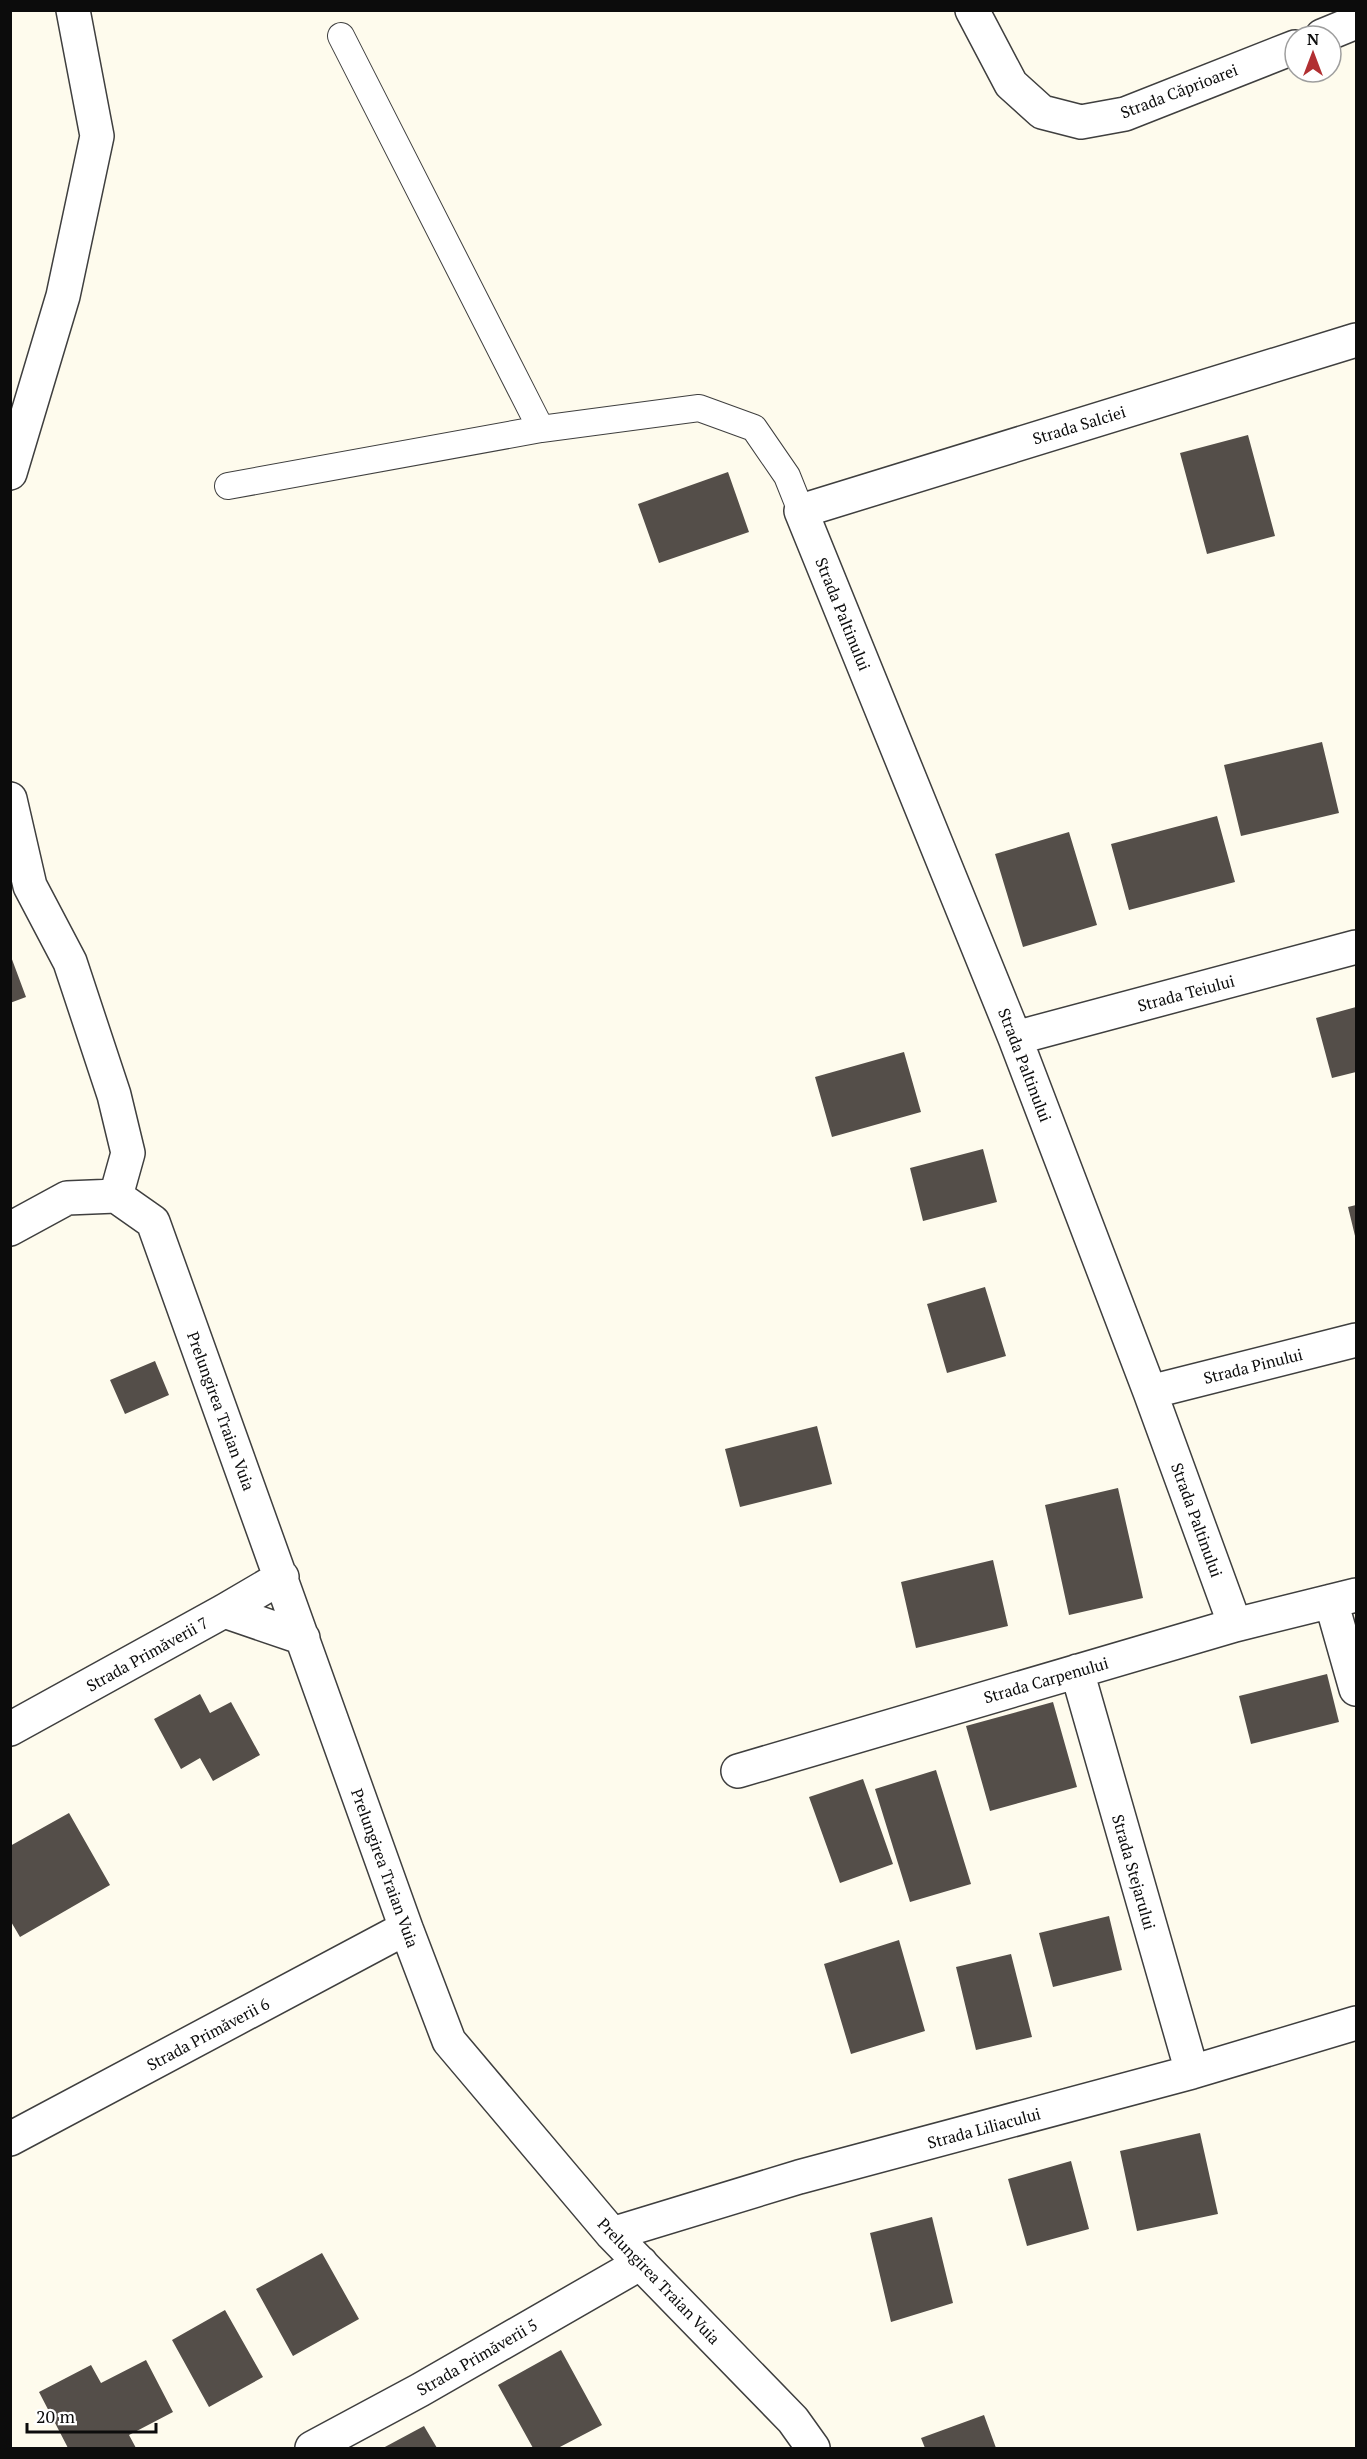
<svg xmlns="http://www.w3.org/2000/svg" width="1367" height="2459" font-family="'PT Serif',serif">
	<rect width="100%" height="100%" fill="#fefbed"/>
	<!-- building -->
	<path fill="#544e49" d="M1248,435L1275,536L1207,554L1180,453Z
		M728,472L749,532L659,563L638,504Z
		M1322,742L1339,813L1241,836L1224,765Z
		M1217,816L1235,882L1129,910L1111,844Z
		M1069,832L1097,925L1023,947L995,854Z
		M10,954L26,997L10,1003Z
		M1356,1007V1072L1332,1078L1316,1018Z
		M904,1052L921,1112L832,1137L815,1077Z
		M983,1149L997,1202L923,1221L910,1168Z
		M1356,1205V1240L1348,1207Z
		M985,1287L1006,1356L947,1373L927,1304Z
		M155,1361L169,1395L125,1414L110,1380Z
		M817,1426L832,1484L740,1507L725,1449Z
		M1118,1488L1143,1598L1069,1615L1045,1505Z
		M993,1560L1008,1626L916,1648L901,1582Z
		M1327,1674L1339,1722L1251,1744L1239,1696Z
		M200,1694L210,1713L231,1702L260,1755L213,1781L200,1758L181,1769L154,1719Z
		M1053,1702L1077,1787L990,1811L966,1726Z
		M936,1770L971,1884L910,1902L875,1789Z
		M863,1779L893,1864L840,1883L809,1797Z
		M69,1813L110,1885L20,1937L10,1920V1846Z
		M1109,1916L1122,1970L1053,1987L1039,1933Z
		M899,1940L925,2031L851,2054L824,1964Z
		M1011,1954L1032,2037L976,2050L956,1967Z
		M1200,2133L1218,2214L1137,2231L1120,2151Z
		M1071,2161L1089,2229L1027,2246L1008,2179Z
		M932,2217L953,2303L891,2322L870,2233Z
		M322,2253L359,2319L293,2356L256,2289Z
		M225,2310L263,2377L209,2407L172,2340Z
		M561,2350L602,2425L558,2448H533L498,2385Z
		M146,2360L173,2412L129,2435L136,2448H68L39,2392L91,2365L101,2383Z
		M984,2415L996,2448H925L921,2438Z
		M424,2426L437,2448H383Z"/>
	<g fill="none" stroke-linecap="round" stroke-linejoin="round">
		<!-- service casing -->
		<g stroke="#3f3f3f" stroke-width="28">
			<path id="service" d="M341,36L541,429
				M228,486L541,429L699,408L754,428L787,476L801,511"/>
		</g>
		<!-- minor casing -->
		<g stroke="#3f3f3f" stroke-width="36">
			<path id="minor" d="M972,10L1011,84L1042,112L1081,122L1125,114L1295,47
				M1322,36L1356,22
				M10,473L63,296L97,136L73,10
				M10,799L30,886L70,962L114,1095L128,1153L116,1196
				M1015,1038L1356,947
				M116,1196L153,1222L406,1928L449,2041L612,2234L793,2420L813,2448
				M10,1229L67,1198L116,1196
				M1150,1392L1356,1340
				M1331,1601L1356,1689
				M224,1611L303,1638
				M1235,1625L1150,1392L1015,1038L801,511L1356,340
				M1077,1671L1192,2072
				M10,1729L224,1611L282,1577
				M738,1771L1235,1625L1356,1595
				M10,2139L406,1928
				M612,2234L799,2177L1192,2072L1356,2023
				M312,2448L420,2390L641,2263"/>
		</g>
		<!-- service -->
		<use href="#service" stroke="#fff" stroke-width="26"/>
		<!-- minor -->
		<use href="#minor" stroke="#fff" stroke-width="33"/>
	</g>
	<g text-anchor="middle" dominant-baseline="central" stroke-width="6" stroke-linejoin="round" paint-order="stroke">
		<!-- street labels -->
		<g font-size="16" fill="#0c0c0c" stroke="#fff">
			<text transform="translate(1179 91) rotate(-21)">Strada Căprioarei</text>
			<text transform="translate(1079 425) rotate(-17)">Strada Salciei</text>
			<text transform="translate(843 614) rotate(68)">Strada Paltinului</text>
			<text transform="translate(1186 993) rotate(-15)">Strada Teiului</text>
			<text transform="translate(1025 1065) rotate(69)">Strada Paltinului</text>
			<text transform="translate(1253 1366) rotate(-14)">Strada Pinului</text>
			<text transform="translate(221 1411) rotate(70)">Prelungirea Traian Vuia</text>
			<text transform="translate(1197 1520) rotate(70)">Strada Paltinului</text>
			<text transform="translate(147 1654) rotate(-29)">Strada Primăverii 7</text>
			<text transform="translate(1046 1680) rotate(-16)">Strada Carpenului</text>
			<text transform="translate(385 1868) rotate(70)">Prelungirea Traian Vuia</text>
			<text transform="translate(1134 1872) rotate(74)">Strada Stejarului</text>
			<text transform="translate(208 2034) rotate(-28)">Strada Primăverii 6</text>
			<text transform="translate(984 2128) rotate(-15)">Strada Liliacului</text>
			<text transform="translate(659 2281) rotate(46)">Prelungirea Traian Vuia</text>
			<text transform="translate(477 2357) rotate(-30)">Strada Primăverii 5</text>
		</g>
	</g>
	<!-- border -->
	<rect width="1367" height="2459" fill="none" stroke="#0c0c0c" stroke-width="24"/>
	<!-- north arrow -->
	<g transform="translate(1313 54)"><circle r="28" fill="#ffffff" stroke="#9e9e9e" stroke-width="1.5"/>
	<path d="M0-4.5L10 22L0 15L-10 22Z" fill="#b12f32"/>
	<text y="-9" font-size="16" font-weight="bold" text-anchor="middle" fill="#0c0c0c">N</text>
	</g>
	<!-- scale -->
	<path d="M27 2423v9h129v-9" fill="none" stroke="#0c0c0c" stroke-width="3"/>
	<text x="36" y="2423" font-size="18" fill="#0c0c0c" stroke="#ffffff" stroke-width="4.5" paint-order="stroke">20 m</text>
</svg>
